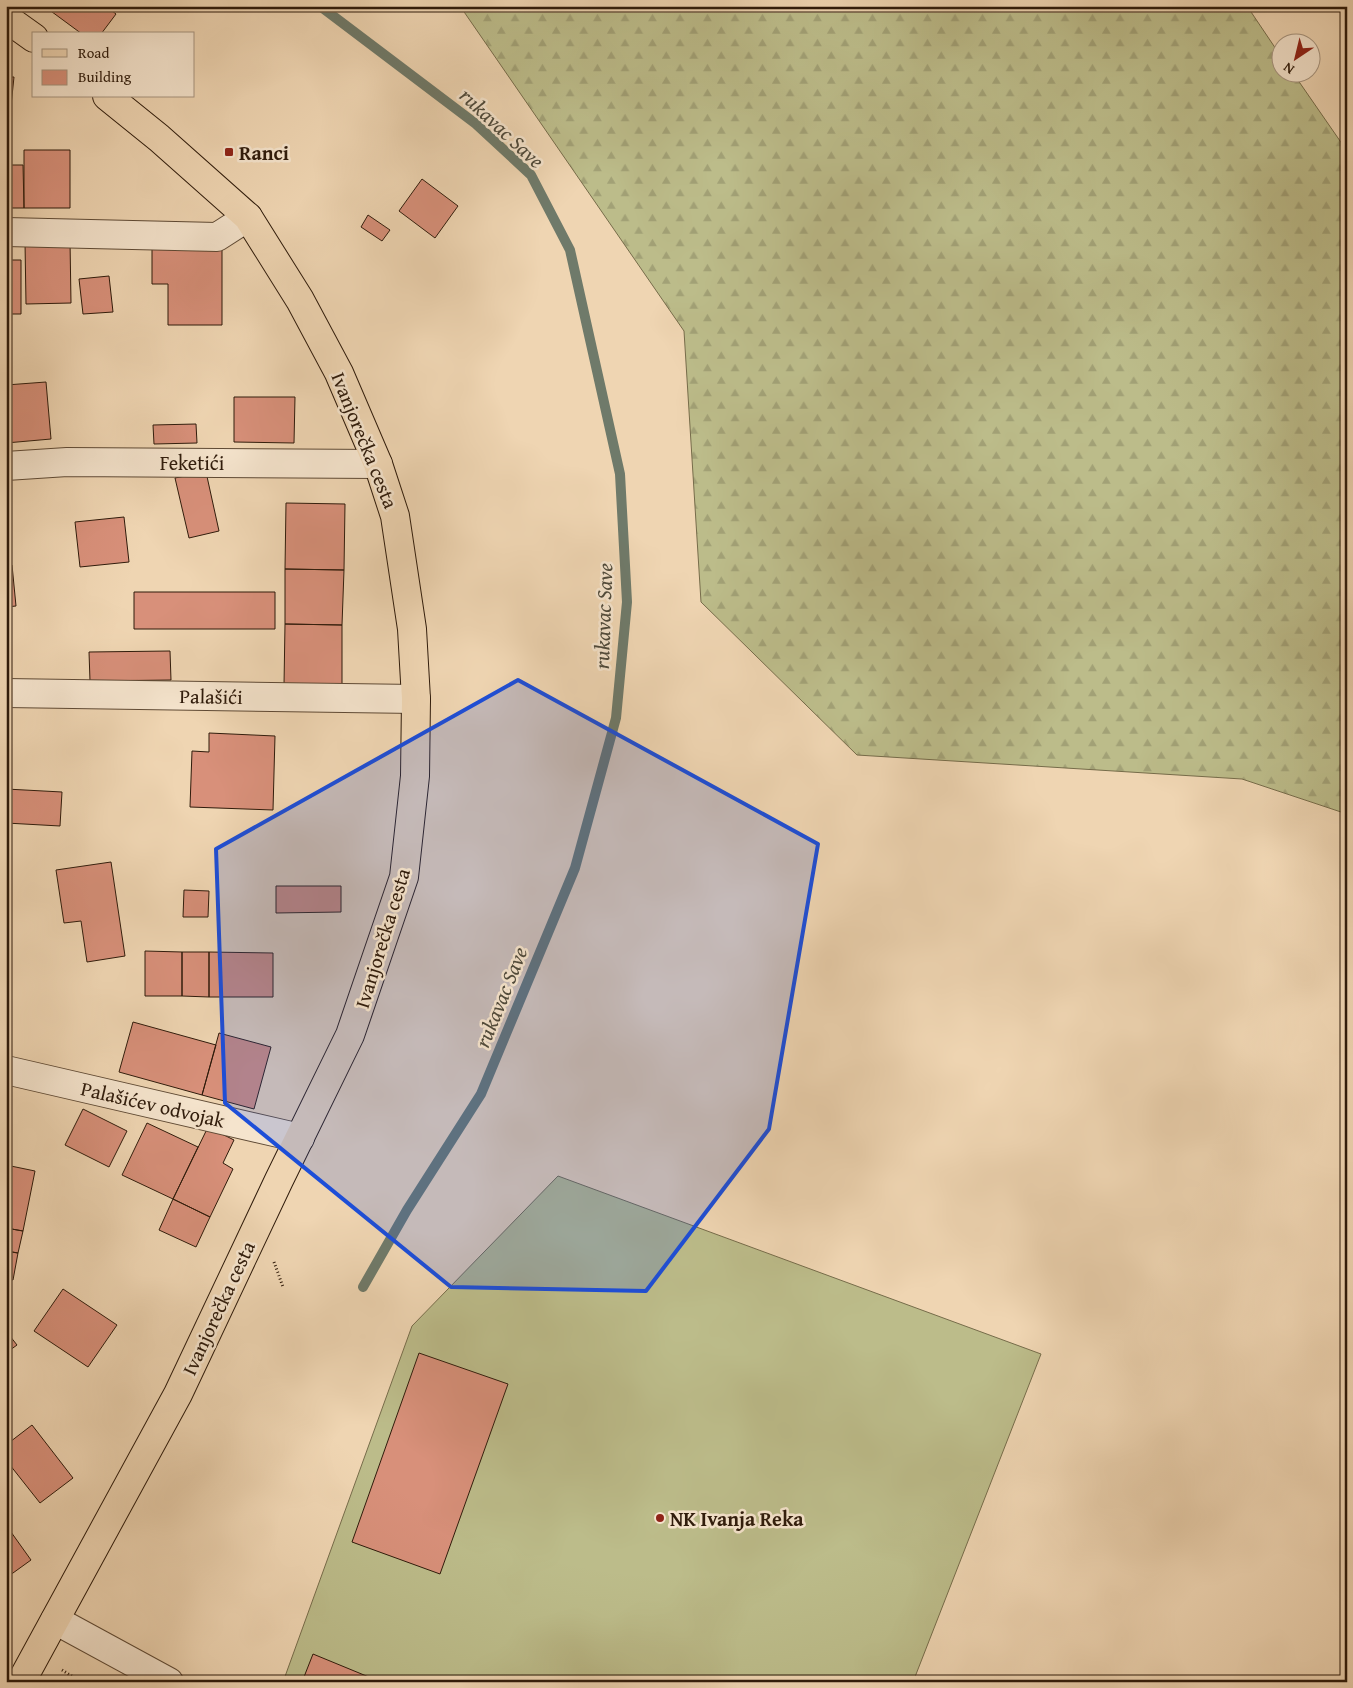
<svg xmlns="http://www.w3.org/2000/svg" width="1353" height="1688" font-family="'Gentium Book Plus',serif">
	<defs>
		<pattern id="forest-firs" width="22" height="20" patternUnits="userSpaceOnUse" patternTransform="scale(1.25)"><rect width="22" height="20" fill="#bcbc8a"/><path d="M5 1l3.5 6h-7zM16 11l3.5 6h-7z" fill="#a2a176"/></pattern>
	</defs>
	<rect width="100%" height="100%" fill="#efd5b2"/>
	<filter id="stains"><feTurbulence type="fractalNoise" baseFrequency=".004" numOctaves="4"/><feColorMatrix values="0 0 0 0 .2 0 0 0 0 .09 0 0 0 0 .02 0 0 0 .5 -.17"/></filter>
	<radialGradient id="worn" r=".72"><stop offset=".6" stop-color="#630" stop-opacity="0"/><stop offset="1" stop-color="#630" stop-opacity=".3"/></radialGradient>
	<!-- forest -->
	<path fill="url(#forest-firs)" stroke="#766c4a" d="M460,6H1247L1280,55V72L1293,73L1347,151V814L1242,779L857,755L701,602L684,331Z"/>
	<!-- pitch -->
	<path fill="#bcbc8a" stroke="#766c4a" d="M558,1176L1041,1354L913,1682H283L412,1326Z"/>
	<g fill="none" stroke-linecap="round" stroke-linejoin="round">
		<!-- stream -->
		<path stroke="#6f7a6a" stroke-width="10" d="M320,6L476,124L531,175L570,250L620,474L627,602L616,718L575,868L481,1094L407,1210L363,1287"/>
	</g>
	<!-- building -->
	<path fill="#d8907a" stroke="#2f1b0b" d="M44,6H106L116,14L101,34H82Z
		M6,77H14L8,134L6,133Z
		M24,150H70V208H24Z
		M6,165H23L24,208H6Z
		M422,179L458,206L435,238L399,211Z
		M368,215L390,230L382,241L361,227Z
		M152,239L222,240V325H168V284H152Z
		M70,241L71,303L26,304L25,242Z
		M6,260H21V314H6Z
		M109,276L113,312L83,314L79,279Z
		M46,382L51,439L6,443V385Z
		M234,397H295L294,443L234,442Z
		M196,424L197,443L154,444L153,425Z
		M206,472L219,531L189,538L175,478Z
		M286,503L345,504L344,570L285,569Z
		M124,517L129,562L80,567L75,522Z
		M6,565H12L16,606L6,607Z
		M285,569L344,570L342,625L285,624Z
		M134,592H275V629H134Z
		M285,624L342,625V686L284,685Z
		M170,651L171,680L90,681L89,652Z
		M209,733L275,736L273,810L190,807L192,751L209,752Z
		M6,789L62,792L60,826L6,823Z
		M111,862L125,956L87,962L81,921L64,923L56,870Z
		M276,886H341V912L276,913Z
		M184,890L209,891L208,917H183Z
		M145,951L182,952V996H145Z
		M182,952H209V997L182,996Z
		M209,952L273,953V997H209Z
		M133,1022L216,1045L202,1095L119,1072Z
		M219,1033L271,1047L254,1109L202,1095Z
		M83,1109L127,1131L109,1167L65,1145Z
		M147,1123L198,1147L173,1199L122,1175Z
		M208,1127L234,1140L223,1163L233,1169L210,1217L173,1199Z
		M6,1165L35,1171L23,1231L6,1228Z
		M173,1199L210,1217L196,1247L159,1230Z
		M6,1228L23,1231L18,1253L6,1251Z
		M6,1251L18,1253L13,1280L6,1279Z
		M63,1289L117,1325L88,1367L34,1331Z
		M6,1331L17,1345L6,1353Z
		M419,1353L508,1384L440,1574L352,1542Z
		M32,1425L73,1478L40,1503L6,1460V1445Z
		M6,1525L31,1560L6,1578Z
		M313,1654L381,1682H302Z"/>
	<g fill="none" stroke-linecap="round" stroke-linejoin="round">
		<!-- minor casing -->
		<g stroke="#5f4a35" stroke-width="30">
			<path id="minor" d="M6,232L217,237L248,217
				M6,466L67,462L378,464
				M6,693L416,699
				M6,1070L300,1138
				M55,1620L169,1682"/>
		</g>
		<!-- major casing -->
		<g stroke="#2f1b0b" stroke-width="30">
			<path id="major" d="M6,18L34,38
				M21,1682L178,1394L279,1180L350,1035L404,877L415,776L416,699L412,629L395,516L378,464L339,373L300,300L248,217L159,138L107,96"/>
		</g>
		<!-- path -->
		<path stroke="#2f1b0b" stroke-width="3" stroke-dasharray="1 2.5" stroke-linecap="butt" d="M1338,6L1347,19
			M274,1262L283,1287
			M62,1670L75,1678"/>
		<!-- minor -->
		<use href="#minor" stroke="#f5e4cd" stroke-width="28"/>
		<!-- major -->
		<use href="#major" stroke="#efd5b2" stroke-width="28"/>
	</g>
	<!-- marked area -->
	<path fill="#1d4ed8" fill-opacity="0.2" stroke="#1d4ed8" stroke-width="4" stroke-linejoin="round" d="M518,680L818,844L769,1129L646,1291L451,1287L225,1103L216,849Z"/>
	<!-- markers -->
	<g fill="#8f2418" stroke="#f5e4cd" stroke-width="2">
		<rect x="224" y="147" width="10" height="10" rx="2.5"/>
		<circle cx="660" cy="1518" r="5"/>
	</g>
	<g text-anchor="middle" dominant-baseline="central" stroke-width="5" stroke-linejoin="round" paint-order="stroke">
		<!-- poi labels -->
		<g font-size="20" font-weight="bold" fill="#2f1b0b" stroke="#f5e4cd" text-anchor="start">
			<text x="239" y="152">Ranci</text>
			<text x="670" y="1518">NK Ivanja Reka</text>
		</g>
		<!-- street labels -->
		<g font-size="20" fill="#2f1b0b" stroke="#f5e4cd">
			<text transform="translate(365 440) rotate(68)">Ivanjorečka cesta</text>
			<text x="192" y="462">Feketići</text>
			<text transform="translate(211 696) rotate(1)">Palašići</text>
			<text transform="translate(382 938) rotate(-73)">Ivanjorečka cesta</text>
			<text transform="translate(153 1104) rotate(13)">Palašićev odvojak</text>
			<text transform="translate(218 1308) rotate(-65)">Ivanjorečka cesta</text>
		</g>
		<!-- water labels -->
		<g font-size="21" font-style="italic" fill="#4f4a3b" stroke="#f5e4cd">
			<text transform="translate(502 128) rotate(43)">rukavac Save</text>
			<text transform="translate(603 616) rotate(-88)">rukavac Save</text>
			<text transform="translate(501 997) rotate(-68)">rukavac Save</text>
		</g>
	</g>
	<!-- margin -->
	<rect width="1353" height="1688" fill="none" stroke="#efd5b2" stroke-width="25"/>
	<rect x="8" y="8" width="1338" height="1673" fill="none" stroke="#2f1b0b" stroke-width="2.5"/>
	<rect x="12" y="12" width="1328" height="1663" fill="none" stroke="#2f1b0b"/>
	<!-- legend -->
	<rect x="32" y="32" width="162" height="65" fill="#f5e4cd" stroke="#a6947f"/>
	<rect x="42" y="49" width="25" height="8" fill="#efd5b2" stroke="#a6947f"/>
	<text x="78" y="58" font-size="15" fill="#2f1b0b">Road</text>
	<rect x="42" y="70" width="25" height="15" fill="#d8907a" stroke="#a6947f"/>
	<text x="78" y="82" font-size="15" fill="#2f1b0b">Building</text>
	<!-- north arrow -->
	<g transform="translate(1296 58) rotate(215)"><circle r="24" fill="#f5e4cd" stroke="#a6947f"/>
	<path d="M0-4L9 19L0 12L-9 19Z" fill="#8f2418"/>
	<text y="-8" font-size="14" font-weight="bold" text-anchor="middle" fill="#2f1b0b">N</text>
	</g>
	<rect width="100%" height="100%" filter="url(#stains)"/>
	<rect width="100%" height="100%" fill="url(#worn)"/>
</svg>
